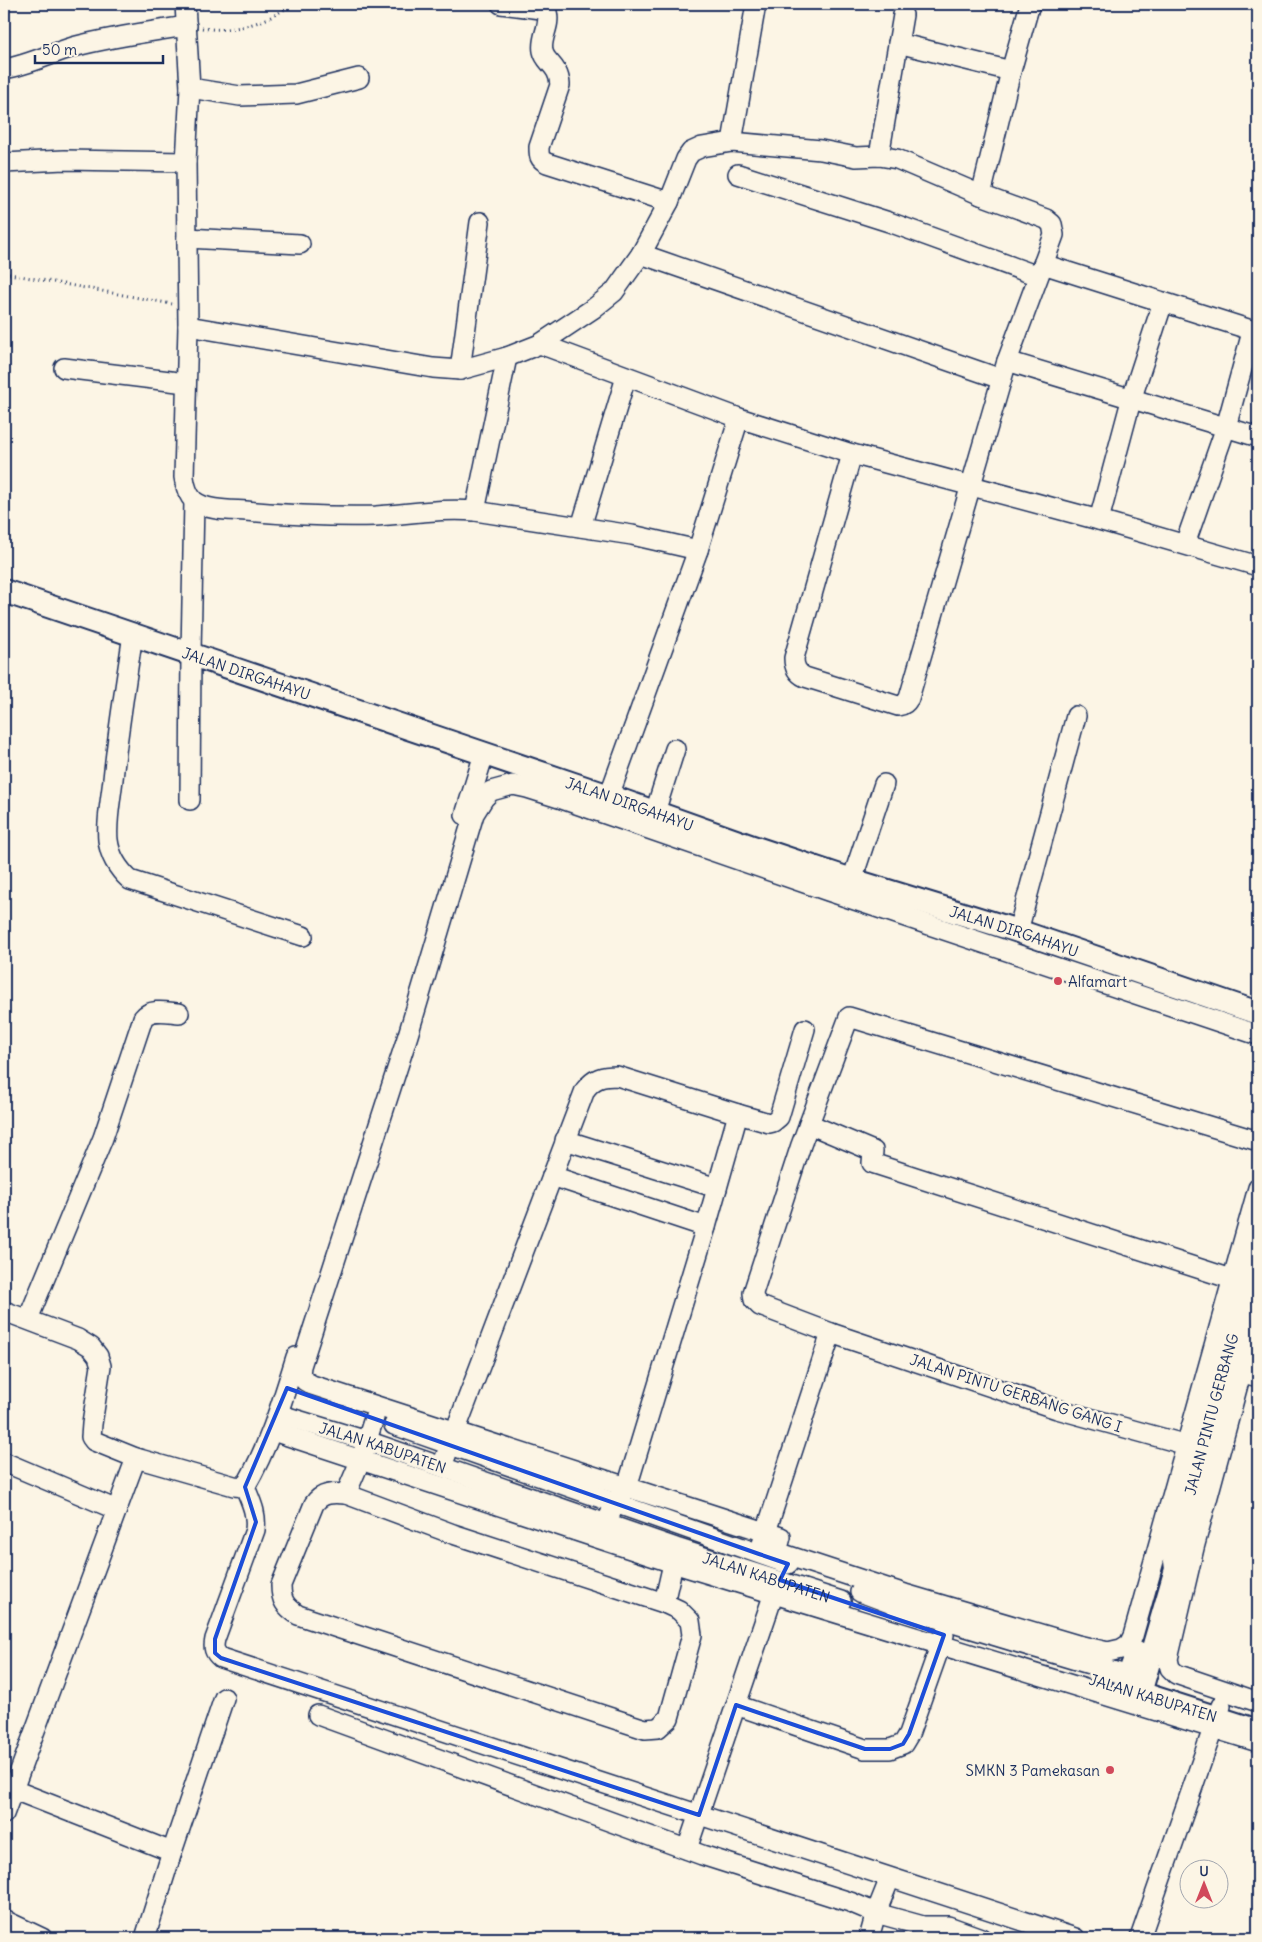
<svg xmlns="http://www.w3.org/2000/svg" width="1262" height="1942" font-family="Delius,sans-serif">
	<rect width="100%" height="100%" fill="#fcf5e5"/>
	<filter id="ink" filterUnits="userSpaceOnUse"><feTurbulence type="fractalNoise" baseFrequency=".02" numOctaves="2"/><feDisplacementMap in="SourceGraphic" scale="10" xChannelSelector="R" yChannelSelector="G"/><feConvolveMatrix kernelMatrix="1 2 1 2 8 2 1 2 1" color-interpolation-filters="sRGB"/></filter>
	<g filter="url(#ink)">
		<g fill="none" stroke-linecap="round" stroke-linejoin="round">
			<!-- minor casing -->
			<g stroke="#1b2f5e" stroke-width="22">
				<g id="minor">
					<path d="M185,4L190,88L186,162L188,326L184,477C185,485 188,495 194,501C207,511 231,510 246,511C290,515 333,517 376,516C410,514 442,508 475,511L632,535L698,550"/>
					<path d="M501,4L541,9L547,12C551,26 540,38 543,51C545,63 559,65 560,85L539,147C539,156 539,159 547,163L669,202"/>
					<path d="M898,43L1011,71"/>
					<path d="M4,69C28,65 50,54 73,47C111,37 148,32 187,26"/>
					<path d="M190,88L240,96L296,94L359,78"/>
					<path d="M732,142L756,4"/>
					<path d="M879,156L903,15"/>
					<path d="M4,163L64,160L186,162"/>
					<path d="M738,174L889,222L1038,276"/>
					<path d="M981,195L1011,71L1030,4"/>
					<path d="M187,238L300,244"/>
					<path d="M641,254L669,202L686,159L691,152L702,147L732,142L821,150L856,157L879,156L897,159L981,195L1046,219L1052,224L1054,235L1007,361L909,698C906,703 904,705 898,706L805,677C797,673 794,667 794,658L852,454"/>
					<path d="M1043,264L1248,329L1251,336L1226,427L1185,544"/>
					<path d="M188,326L433,368L460,370L507,357L540,344L594,308L614,292L641,254L1001,379"/>
					<path d="M540,344L739,418L852,454L1099,520L1258,566"/>
					<path d="M1007,361L1258,437"/>
					<path d="M64,368L186,383"/>
					<path d="M460,370L480,222"/>
					<path d="M475,511L507,357"/>
					<path d="M1099,520L1132,397L1163,302"/>
					<path d="M581,527L626,377"/>
					<path d="M133,634C126,682 118,730 113,779C111,799 106,821 108,840C110,857 118,869 130,880L303,936"/>
					<path d="M609,796L698,550L739,418"/>
					<path d="M190,800L191,653L194,501"/>
					<path d="M655,812L675,749"/>
					<path d="M465,815L484,754"/>
					<path d="M852,880L884,784"/>
					<path d="M1018,931L1076,716"/>
					<path d="M1258,1035L828,891L562,799L527,788L513,785L491,791L484,798L474,814L408,1035L301,1366L300,1375L305,1381L312,1385L781,1537L777,1552L905,1594L1078,1645L1108,1652L1121,1649L1129,1644L1133,1636L1258,1188"/>
					<path d="M738,1114L769,1123L773,1122L779,1117L805,1029"/>
					<path d="M809,1124L873,1151L872,1163L1244,1283"/>
					<path d="M565,1140L717,1188"/>
					<path d="M552,1176L706,1227"/>
					<path d="M1258,1310L1194,1548L1168,1659L1170,1668L1176,1674L1258,1702"/>
					<path d="M4,1311L78,1339L91,1347L98,1356L101,1366L92,1424L91,1437L94,1441L136,1458L234,1486L245,1487C269,1446 282,1402 296,1357"/>
					<path d="M28,1319L103,1138L143,1018C151,1008 167,1012 179,1013"/>
					<path d="M1229,1369L1258,1377"/>
					<path id="s1" d="M278,1414L367,1441L676,1548L841,1601"/>
					<path d="M374,1418L361,1459L346,1494L453,1534L664,1603L676,1551"/>
					<path d="M394,1425L788,1564"/>
					<path d="M273,1431L673,1563L1258,1742"/>
					<path d="M1198,1448L1057,1409L831,1333L760,1306L754,1300L753,1293L801,1145L849,1017L1258,1141"/>
					<path d="M4,1462L117,1510"/>
					<path d="M442,1466L585,1090C594,1078 602,1076 617,1076L738,1114L706,1227L627,1487L615,1503L606,1524"/>
					<path d="M245,1487C251,1502 257,1513 255,1530L215,1639C213,1648 214,1652 221,1658L1075,1938"/>
					<path d="M346,1494C333,1493 322,1492 314,1504L281,1585C281,1601 285,1606 298,1615L645,1729L658,1728L669,1718L692,1635L690,1621L679,1610L664,1603"/>
					<path d="M762,1544L831,1333"/>
					<path d="M860,1592L903,1608L1129,1676"/>
					<path d="M736,1705L865,1749H890L903,1744L909,1734L944,1635"/>
					<path d="M318,1715L702,1855L850,1902L876,1913L923,1926H948L981,1938"/>
					<path d="M14,1790L172,1852"/>
					<path d="M4,1814L136,1458"/>
					<path d="M687,1849L774,1593L779,1581"/>
					<path d="M4,1920L42,1938"/>
					<path d="M145,1938L172,1852L224,1698"/>
					<path d="M869,1938L876,1913L890,1878"/>
					<path d="M1140,1938L1221,1706"/>
				</g>
			</g>
			<!-- major casing -->
			<g stroke="#1b2f5e" stroke-width="26">
				<g id="major">
					<path id="s2" d="M4,591L609,796L750,846L852,880L1018,931L1258,1013"/>
					<path d="M1137,1653L1124,1688L1258,1731"/>
					<path id="s3" d="M1140,1693L1176,1569L1174,1552L1223,1368L1258,1248"/>
				</g>
			</g>
			<!-- path -->
			<path stroke="#1b2f5e" stroke-width="3" stroke-dasharray="1 4" stroke-linecap="butt" d="M202,28C231,33 269,23 291,4
				M4,273L172,304"/>
			<!-- minor -->
			<use href="#minor" stroke="#fcf5e5" stroke-width="19"/>
			<!-- major -->
			<use href="#major" stroke="#fcf5e5" stroke-width="22"/>
		</g>
	</g>
	<!-- marked area -->
	<path fill="none" stroke="#1d4ed8" stroke-width="4" stroke-linejoin="round" d="M287,1388L759,1554L788,1564L780,1580L944,1635L909,1734L903,1744L890,1749H865L736,1705L699,1815L221,1658L215,1653V1639L256,1522L245,1487Z"/>
	<!-- markers -->
	<g fill="#d1495b" stroke="#fcf5e5" stroke-width="2">
		<circle cx="1058" cy="981" r="5"/>
		<circle cx="1110" cy="1770" r="5"/>
	</g>
	<g text-anchor="middle" dominant-baseline="central" stroke-width="5" stroke-linejoin="round" paint-order="stroke">
		<!-- street labels -->
		<g font-size="15" fill="#1b2f5e" stroke="#fcf5e5">
			<text stroke="none"><textPath href="#s2" startOffset="256">JALAN DIRGAHAYU</textPath></text>
			<text stroke="none"><textPath href="#s2" startOffset="661">JALAN DIRGAHAYU</textPath></text>
			<text stroke="none"><textPath href="#s2" startOffset="1066">JALAN DIRGAHAYU</textPath></text>
			<text transform="translate(1016 1393) rotate(18)">JALAN PINTU GERBANG GANG I</text>
			<text stroke="none"><textPath href="#s3" startOffset="289">JALAN PINTU GERBANG</textPath></text>
			<text stroke="none"><textPath href="#s1" startOffset="110">JALAN KABUPATEN</textPath></text>
			<text stroke="none"><textPath href="#s1" startOffset="515">JALAN KABUPATEN</textPath></text>
			<text transform="translate(1153 1698) rotate(17)">JALAN KABUPATEN</text>
		</g>
		<!-- poi labels -->
		<g font-size="15" fill="#1b2f5e" stroke="#fcf5e5" text-anchor="start">
			<text x="1068" y="981">Alfamart</text>
			<text x="1100" y="1770" text-anchor="end">SMKN 3 Pamekasan</text>
		</g>
	</g>
	<!-- margin -->
	<rect width="1262" height="1942" fill="none" stroke="#fcf5e5" stroke-width="20"/>
	<rect x="10" y="10" width="1242" height="1922" fill="none" stroke="#1b2f5e" stroke-width="2" filter="url(#ink)"/>
	<!-- north arrow -->
	<g transform="translate(1204 1884)"><circle r="24" fill="#fcf5e5" stroke="#a2a6af"/>
	<path d="M0-4L9 19L0 12L-9 19Z" fill="#d1495b"/>
	<text y="-8" font-size="14" font-weight="bold" text-anchor="middle" fill="#1b2f5e">U</text>
	</g>
	<!-- scale -->
	<path d="M35 55v8h128v-8" fill="none" stroke="#1b2f5e" stroke-width="2.5"/>
	<text x="42" y="55" font-size="15" fill="#1b2f5e" stroke="#fcf5e5" stroke-width="4" paint-order="stroke">50 m</text>
</svg>
